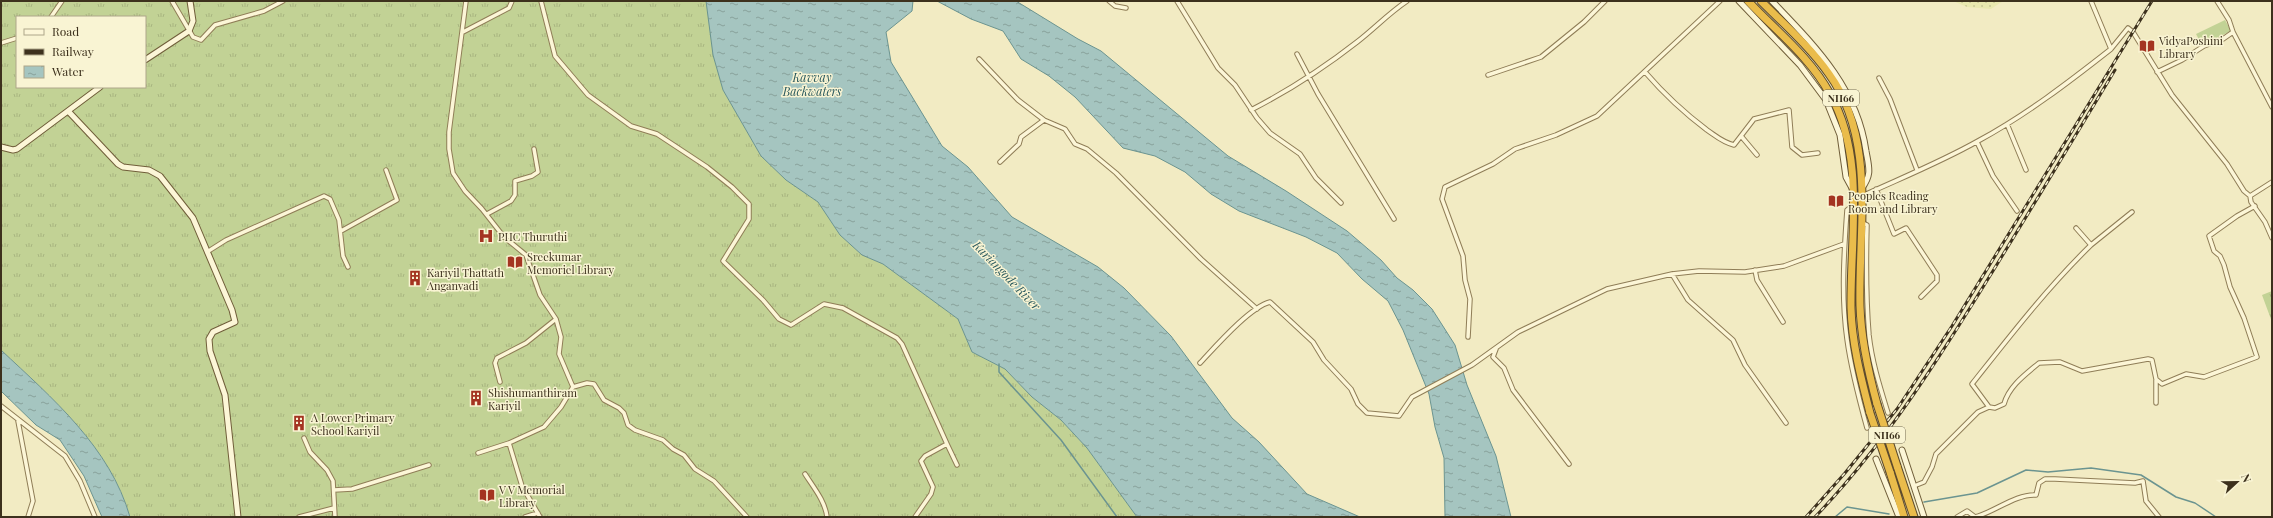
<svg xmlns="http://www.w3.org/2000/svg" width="2273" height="518" font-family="'Playfair Display',serif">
	<defs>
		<pattern id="farmland-dots" width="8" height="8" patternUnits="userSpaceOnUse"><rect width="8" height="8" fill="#e9e8af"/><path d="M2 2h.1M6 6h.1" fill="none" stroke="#c9c796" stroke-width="1.8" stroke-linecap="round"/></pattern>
		<pattern id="grass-tufts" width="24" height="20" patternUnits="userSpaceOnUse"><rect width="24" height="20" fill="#c2d295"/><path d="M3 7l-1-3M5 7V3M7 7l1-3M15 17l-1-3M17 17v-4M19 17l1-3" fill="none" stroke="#a8b580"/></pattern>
		<pattern id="water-ripples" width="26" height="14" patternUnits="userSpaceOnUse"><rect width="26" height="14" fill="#a5c5c0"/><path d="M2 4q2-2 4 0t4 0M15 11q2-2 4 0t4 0" fill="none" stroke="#88a19b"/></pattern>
	</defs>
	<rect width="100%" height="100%" fill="#f2ebc3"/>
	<!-- farmland -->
	<path fill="url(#farmland-dots)" d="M1953,1H2003L1991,9L1967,7Z"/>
	<!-- grass -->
	<path fill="url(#grass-tufts)" fill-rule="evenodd" d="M1,1H706L723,90L761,156L786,180L818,202L840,235L862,255L883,264L958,319L972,352L1005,369L1032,397L1061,420L1087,448L1137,517H130C110,447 52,398 1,350ZM17,17H145V87H17Z
		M2272,291V322L2262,295Z"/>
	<!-- green -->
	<path fill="#c2d295" d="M2225,20L2231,31L2202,45L2196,34Z"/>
	<!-- water -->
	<path fill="url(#water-ripples)" stroke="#6b9490" d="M706,1H913L912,11L886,32L891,62L942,146L968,167L1012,217L1098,267L1124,288L1171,336L1232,418L1259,442L1307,494L1360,517H1137L1087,448L1061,420L1032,397L1005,369L972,352L958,319L883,264L862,255L840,235L818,202L786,180L761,156L723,90L713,55Z
		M937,1H1016L1078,39L1101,51L1228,156L1286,191L1347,231L1381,260L1397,278L1413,290L1432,309L1455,345L1467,385L1496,456L1511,517H1445L1444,458L1435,427L1429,394L1403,330L1388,301L1362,279L1337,253L1306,237L1239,211L1211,194L1185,172L1155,156L1123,148L1075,97L1049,76L1021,59L1003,31L971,19Z
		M1,350C52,398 110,447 130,517H102L84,476L60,440L36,425L1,391Z"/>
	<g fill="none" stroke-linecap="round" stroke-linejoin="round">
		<!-- stream -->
		<path stroke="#6b9490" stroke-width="1.5" d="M999,364V372L1061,440L1117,517
			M1924,502L1977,493L2026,470L2048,472L2091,468L2141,475L2176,497L2195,503L2216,517
			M1835,517L1847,507L1889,514"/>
		<!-- street casing -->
		<g stroke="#8f7d57" stroke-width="5.5">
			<path id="street" d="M172,1L193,37L201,40L215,25L264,11L283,1
				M466,1L449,132V149L453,173L465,191L482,209L504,237L526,255L540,295L556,319L561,337L559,354L573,387L561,407L544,427L509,443L522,486L540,517
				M541,1L555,56L588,95L631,126L657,134L707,167L732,187L749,204V219L723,261L763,300L779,319L791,325L824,304L843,308L897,338L902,344L947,444L925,456L921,461L933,487L931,494L915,517
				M1109,1L1115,6L1126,8
				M1177,1L1218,68L1235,85L1257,118L1270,133L1300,154L1316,178L1341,203
				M2091,1L2111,49L2128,28L2133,32L2172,95L2227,164L2244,191L2250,196
				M51,17L62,1
				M463,32L509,8L512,1
				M2233,32L2272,107
				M1,43L17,38
				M1297,54L1318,94L1394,219
				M979,59L1018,100L1044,120
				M1645,72C1664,94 1683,112 1707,130C1716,136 1722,142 1734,145L1754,119L1789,110L1792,147L1802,155L1818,153
				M2157,72L2182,60L2204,46L2223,39L2233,32L2229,20L2217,1
				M1488,75L1541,57L1584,22L1605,1
				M1879,78L1890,99L1917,170
				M1251,110C1288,91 1325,67 1357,42C1375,28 1389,13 1407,1
				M2007,124L2026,170
				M1741,136L1757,155
				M1977,142L1993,176L2017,211
				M1000,162L1019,144L1021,137L1044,120L1065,129L1075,144L1087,149L1116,173L1201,259L1257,309
				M2272,182L2250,196L2251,202L2265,222L2272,238
				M1876,189L1894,234L1906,228L1937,275V281L1921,297
				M1862,196C1901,178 1941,162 1978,141C2026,115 2069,82 2111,49
				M1853,205L1847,210C1844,252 1841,297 1847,339C1851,369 1859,399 1867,428
				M487,214L511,201L515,195V181L532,176L538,172L534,149
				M1863,223L1867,225C1866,262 1866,299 1869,335C1872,362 1880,387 1888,413
				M2076,228L2091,245C2047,288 2010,336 1972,384L1989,407L1995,408L2004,404C2009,386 2026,374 2039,363L2060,362L2082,371L2148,359L2152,360L2156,379L2162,384L2186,374L2204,377L2257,357L2244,318L2230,287L2224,265L2220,256L2214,251L2209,236L2237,216L2255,206
				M341,231L397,200L386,170
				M2091,245L2132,212
				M207,252L226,240L324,196L330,199L339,220L343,256L348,267
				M1755,270L1757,280L1783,322
				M1672,274L1688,300L1733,340L1745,365L1786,423
				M1468,337L1470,299L1465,280L1463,256L1442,199L1445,187L1493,164L1515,149L1556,135L1597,116L1720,1
				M1496,349L1493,357L1504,368L1513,390L1569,464
				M1200,363C1216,346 1250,307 1270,302L1313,342L1324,360L1351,389L1358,404L1367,413L1399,416L1412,397L1472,365L1518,332L1607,289L1672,274L1699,271L1745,272L1784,266L1844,244
				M2156,380V403
				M500,382L495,363L497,358L526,343L556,319
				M573,387L587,383L594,384L604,400L619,408L624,413L628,425L635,430L663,440L673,449L684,455L695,469L714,481L747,517
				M1,406L65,456L80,481L95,517
				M18,421L33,501L28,517
				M304,438L310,452L327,470L333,481L335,517
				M947,444L957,465
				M478,453L509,443
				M805,474C814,488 825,501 827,517
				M1914,486L1924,482L1932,467L1936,454L1978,412L1989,407
				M334,490L352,489L429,465
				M299,517L334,508
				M525,517L538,513
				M1957,517L1967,511L1975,517
				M1975,517C1995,512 2015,494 2036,495L2039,483L2045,479H2055L2135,483L2143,481L2146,501L2159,517"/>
		</g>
		<!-- secondary casing -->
		<g stroke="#705e3a" stroke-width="7">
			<path id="secondary" d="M1739,1L1800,65L1826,100L1840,135L1846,177L1852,188
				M1772,1C1814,45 1857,87 1866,151C1869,168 1872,174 1862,188
				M145,60L189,31L193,21L190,1
				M69,112L118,164L123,167L149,170L160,176L193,218L232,310L235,322L213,332L209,339L210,351L225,395L238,517
				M1,147L13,150L17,149L100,87
				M1902,450L1924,517
				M1876,459L1899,517"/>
		</g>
		<!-- highway casing -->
		<g stroke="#5c4a2c" stroke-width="9">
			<path id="highway" d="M1748,1C1776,31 1810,57 1830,94C1866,157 1850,238 1851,308C1852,344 1861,378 1870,413
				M1761,1C1784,24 1810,47 1829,74C1877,140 1858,230 1860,306C1861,340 1868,371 1877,404
				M1897,466L1914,517
				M1890,472L1904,517"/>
		</g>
		<!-- street -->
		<use href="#street" stroke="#fcf6d7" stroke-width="3.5"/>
		<!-- secondary -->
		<use href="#secondary" stroke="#fcf6d7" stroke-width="5"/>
		<!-- highway -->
		<use href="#highway" stroke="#eabc4b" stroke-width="7"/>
		<!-- rail casing -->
		<g stroke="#3d311d" stroke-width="3">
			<path id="rail" d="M1806,517L1845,473L1897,409L1952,326L2152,1
				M1815,517C1887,442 1942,354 1996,266C2036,201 2076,135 2115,70"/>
		</g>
		<!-- rail -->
		<use href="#rail" stroke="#f9f4d3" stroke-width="1.5" stroke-dasharray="4.5" stroke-linecap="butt"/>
		<!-- highway-bridge casing -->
		<g stroke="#5c4a2c" stroke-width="9" stroke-linecap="butt">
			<path id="highway-bridge" d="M1877,404L1897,466
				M1870,413L1890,472"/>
		</g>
		<!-- highway-bridge -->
		<use href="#highway-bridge" stroke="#eabc4b" stroke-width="7"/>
	</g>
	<!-- icons -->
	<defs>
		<g id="library-bare" transform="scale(1.2)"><path d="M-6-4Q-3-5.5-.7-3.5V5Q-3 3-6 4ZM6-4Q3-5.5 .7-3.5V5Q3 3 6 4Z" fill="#a43421" stroke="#f9f4d3" stroke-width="2.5" paint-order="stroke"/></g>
		<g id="hospital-bare" transform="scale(1.2)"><path d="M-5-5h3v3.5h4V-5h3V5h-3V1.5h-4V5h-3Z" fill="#a43421" stroke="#f9f4d3" stroke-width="2.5" paint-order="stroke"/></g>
		<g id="building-bare" transform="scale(1.2)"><path d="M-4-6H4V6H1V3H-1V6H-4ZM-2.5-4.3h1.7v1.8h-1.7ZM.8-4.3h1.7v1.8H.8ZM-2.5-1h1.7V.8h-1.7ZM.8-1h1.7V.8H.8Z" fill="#a43421" stroke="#f9f4d3" stroke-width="2.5" paint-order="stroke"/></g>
	</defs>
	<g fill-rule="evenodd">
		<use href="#library-bare" x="2147" y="46"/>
		<use href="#library-bare" x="1836" y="201"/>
		<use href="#hospital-bare" x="486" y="236"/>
		<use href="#library-bare" x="515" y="262"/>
		<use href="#building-bare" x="415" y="278"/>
		<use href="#building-bare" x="476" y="398"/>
		<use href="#building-bare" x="299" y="423"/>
		<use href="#library-bare" x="487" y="495"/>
	</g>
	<g text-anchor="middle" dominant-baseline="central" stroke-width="3" stroke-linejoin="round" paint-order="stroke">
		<!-- shield labels -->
		<g fill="#f9f4d3" stroke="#756c54" stroke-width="1">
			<rect x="1823" y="90" width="36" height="16" rx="3"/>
			<rect x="1869" y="427" width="36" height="16" rx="3"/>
		</g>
		<g font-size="10" font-weight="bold" fill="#3d311d">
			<text x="1841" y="98">NH66</text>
			<text x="1887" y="435">NH66</text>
		</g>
		<!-- poi labels -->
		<g font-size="11" fill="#3d311d" stroke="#f9f4d3" text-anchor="start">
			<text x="2159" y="40">VidyaPoshini<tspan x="2159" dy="13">Library</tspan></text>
			<text x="1848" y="195">Peoples Reading<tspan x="1848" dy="13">Room and Library</tspan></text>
			<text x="498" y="236">PHC Thuruthi</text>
			<text x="527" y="256">Sreekumar<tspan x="527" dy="13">Memoriel Library</tspan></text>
			<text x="427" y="272">Kariyil Thattath<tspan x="427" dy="13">Anganvadi</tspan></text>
			<text x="488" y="392">Shishumanthiram<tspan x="488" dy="13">Kariyil</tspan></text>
			<text x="311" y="417">A Lower Primary<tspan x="311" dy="13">School Kariyil</tspan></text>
			<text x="499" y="489">V V Memorial<tspan x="499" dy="13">Library</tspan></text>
		</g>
		<!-- water labels -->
		<g font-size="12" font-style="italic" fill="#2b5a5e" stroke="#f9f4d3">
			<text x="812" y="77">Kavvay<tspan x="812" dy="14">Backwaters</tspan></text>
			<text transform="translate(1007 275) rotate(46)">Kariangode River</text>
		</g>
	</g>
	<!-- border -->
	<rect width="2273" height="518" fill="none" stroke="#3d311d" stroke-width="4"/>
	<!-- legend -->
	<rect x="16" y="16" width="130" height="72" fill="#f9f4d3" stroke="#aea68a"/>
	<rect x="24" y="29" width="20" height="6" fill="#fcf6d7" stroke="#aea68a"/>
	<text x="52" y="36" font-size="12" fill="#3d311d">Road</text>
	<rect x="24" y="49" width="20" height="6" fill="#3d311d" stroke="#aea68a"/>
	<text x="52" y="56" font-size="12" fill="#3d311d">Railway</text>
	<rect x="24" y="66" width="20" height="12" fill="url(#water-ripples)" stroke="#aea68a"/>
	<text x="52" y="76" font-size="12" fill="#3d311d">Water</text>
	<!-- north arrow -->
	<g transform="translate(2237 482) rotate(68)" stroke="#f9f4d3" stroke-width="3" paint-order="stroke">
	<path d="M0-3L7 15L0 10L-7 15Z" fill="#3d311d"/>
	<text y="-6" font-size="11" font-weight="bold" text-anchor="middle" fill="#3d311d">N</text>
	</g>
</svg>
